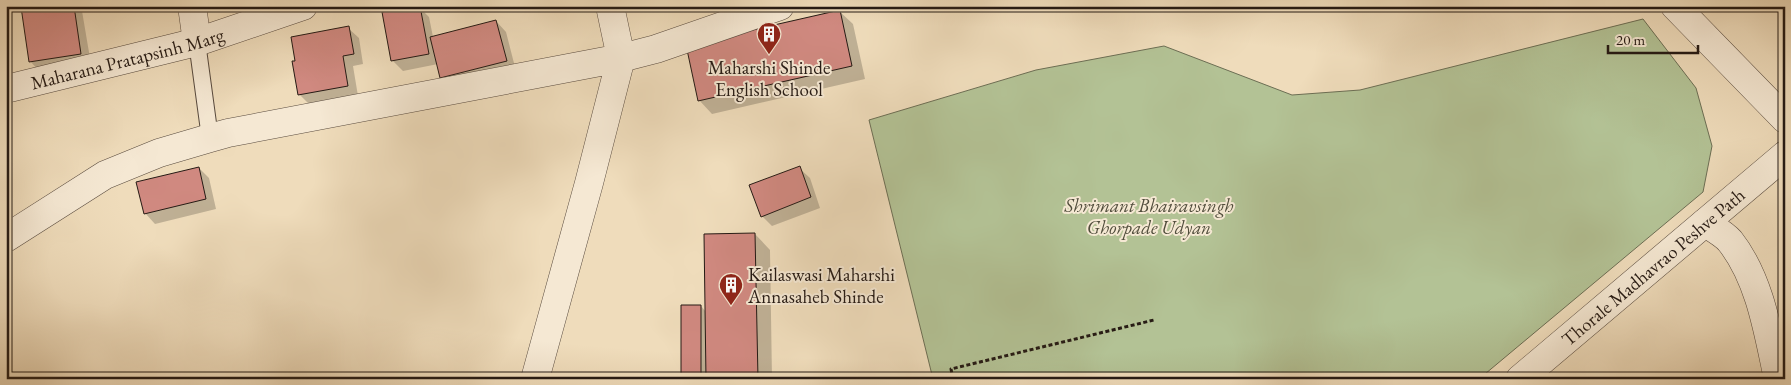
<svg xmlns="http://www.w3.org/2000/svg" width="1791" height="385" font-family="'EB Garamond',serif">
	<rect width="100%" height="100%" fill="#efdcbb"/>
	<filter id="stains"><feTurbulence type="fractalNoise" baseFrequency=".004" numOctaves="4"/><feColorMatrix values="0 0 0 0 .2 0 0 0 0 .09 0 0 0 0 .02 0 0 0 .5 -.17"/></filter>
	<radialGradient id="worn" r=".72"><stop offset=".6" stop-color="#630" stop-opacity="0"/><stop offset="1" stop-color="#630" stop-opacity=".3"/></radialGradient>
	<!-- green -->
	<path fill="#b3c295" stroke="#6c6e54" d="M1643,19L1696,88L1712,146L1703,192L1479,379H933L869,120L1036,70L1164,46L1292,95L1360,90Z"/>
	<!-- shadow -->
	<path fill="#0003" d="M35,6H78L82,11L91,64L40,72L30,61Z
		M419,7L429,17L433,37L496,21L506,32L516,71L452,87L441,77L438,64L403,71L392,60Z
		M839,11L853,24L865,79L712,114L699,100Z
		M348,28L359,38L363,64L353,66L358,96L309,104L299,94Z
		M199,168L209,178L216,209L155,224L145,213Z
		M799,168L810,178L820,208L772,226L762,216Z
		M755,234L770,250L772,379H683L701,306L706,312Z
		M6,342L9,348L6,350Z"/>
	<!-- building -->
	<path fill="#d08980" stroke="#251a14" d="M27,6H74L81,54L29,62L21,7Z
		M414,6H420L429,54L391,61L382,12Z
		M840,10L852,66L698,101L686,45Z
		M496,20L507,61L440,78L430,37Z
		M349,26L354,54L343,56L348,86L298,95L292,61H295L291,37Z
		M800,166L811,197L761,217L749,185Z
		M199,167L206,199L144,214L136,182Z
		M755,233L758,379H706L704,234Z
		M681,305H701V379H681Z"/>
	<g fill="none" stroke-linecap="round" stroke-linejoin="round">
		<!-- service casing -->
		<g stroke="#584a3e" stroke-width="18">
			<path id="service" d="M197,42L210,138"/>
		</g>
		<!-- minor casing -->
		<g stroke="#584a3e" stroke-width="29">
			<path id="minor" d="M192,6L197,42
				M1675,6L1785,119
				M1705,223C1713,228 1724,234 1730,241C1760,279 1768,332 1778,379
				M6,238L105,175L159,153L210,138L228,133L621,58L656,49L780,6
				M535,379L589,183L621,58L610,6"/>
		</g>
		<!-- tertiary casing -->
		<g stroke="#584a3e" stroke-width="29">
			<g id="tertiary">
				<path id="s1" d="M6,89L197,42L303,6"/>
				<path id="s2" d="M1520,379L1785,155"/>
			</g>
		</g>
		<!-- path -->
		<path stroke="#251a14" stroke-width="3" stroke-dasharray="4 2.5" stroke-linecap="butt" d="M953,379L951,369L1154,320"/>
		<!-- service -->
		<use href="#service" stroke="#f5e8d3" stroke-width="16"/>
		<!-- minor -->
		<use href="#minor" stroke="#f5e8d3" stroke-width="28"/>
		<!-- tertiary -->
		<use href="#tertiary" stroke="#f5e8d3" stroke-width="28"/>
	</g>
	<!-- icons -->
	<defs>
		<g id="building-pin" transform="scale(1.25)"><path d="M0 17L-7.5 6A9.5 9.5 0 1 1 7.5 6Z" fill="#8f2418" stroke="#f5e8d3"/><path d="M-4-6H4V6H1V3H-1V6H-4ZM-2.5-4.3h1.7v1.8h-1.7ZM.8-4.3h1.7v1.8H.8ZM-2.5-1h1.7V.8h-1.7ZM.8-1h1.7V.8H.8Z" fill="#fff"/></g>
	</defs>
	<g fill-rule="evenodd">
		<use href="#building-pin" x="769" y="34"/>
		<use href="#building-pin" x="731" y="285"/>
	</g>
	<g text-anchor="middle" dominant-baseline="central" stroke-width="4" stroke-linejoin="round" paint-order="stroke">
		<!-- street labels -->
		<g font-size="19" fill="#251a14" stroke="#f5e8d3">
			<text stroke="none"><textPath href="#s1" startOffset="125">Maharana Pratapsinh Marg</textPath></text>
			<text stroke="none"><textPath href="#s2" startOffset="174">Thorale Madhavrao Peshve Path</textPath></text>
		</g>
		<!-- poi labels -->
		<g font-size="19" fill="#251a14" stroke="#f5e8d3">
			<text x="769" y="67">Maharshi Shinde<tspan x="769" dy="22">English School</tspan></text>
			<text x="748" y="274" text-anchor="start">Kailaswasi Maharshi<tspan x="748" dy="22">Annasaheb Shinde</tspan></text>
		</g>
		<!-- park labels -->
		<g font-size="19" font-style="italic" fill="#504c3b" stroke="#f5e8d3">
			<text x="1149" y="205">Shrimant Bhairavsingh<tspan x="1149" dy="22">Ghorpade Udyan</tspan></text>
		</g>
	</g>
	<!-- margin -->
	<rect width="1791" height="385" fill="none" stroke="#efdcbb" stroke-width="25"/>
	<rect x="8" y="8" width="1776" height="370" fill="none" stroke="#251a14" stroke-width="2.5"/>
	<rect x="12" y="12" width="1766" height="360" fill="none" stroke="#251a14"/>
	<!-- scale -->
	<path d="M1608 45v8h90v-8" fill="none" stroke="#251a14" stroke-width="2.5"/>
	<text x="1616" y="45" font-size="15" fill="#251a14" stroke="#f5e8d3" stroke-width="4" paint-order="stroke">20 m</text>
	<rect width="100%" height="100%" filter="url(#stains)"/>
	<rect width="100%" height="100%" fill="url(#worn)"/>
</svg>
